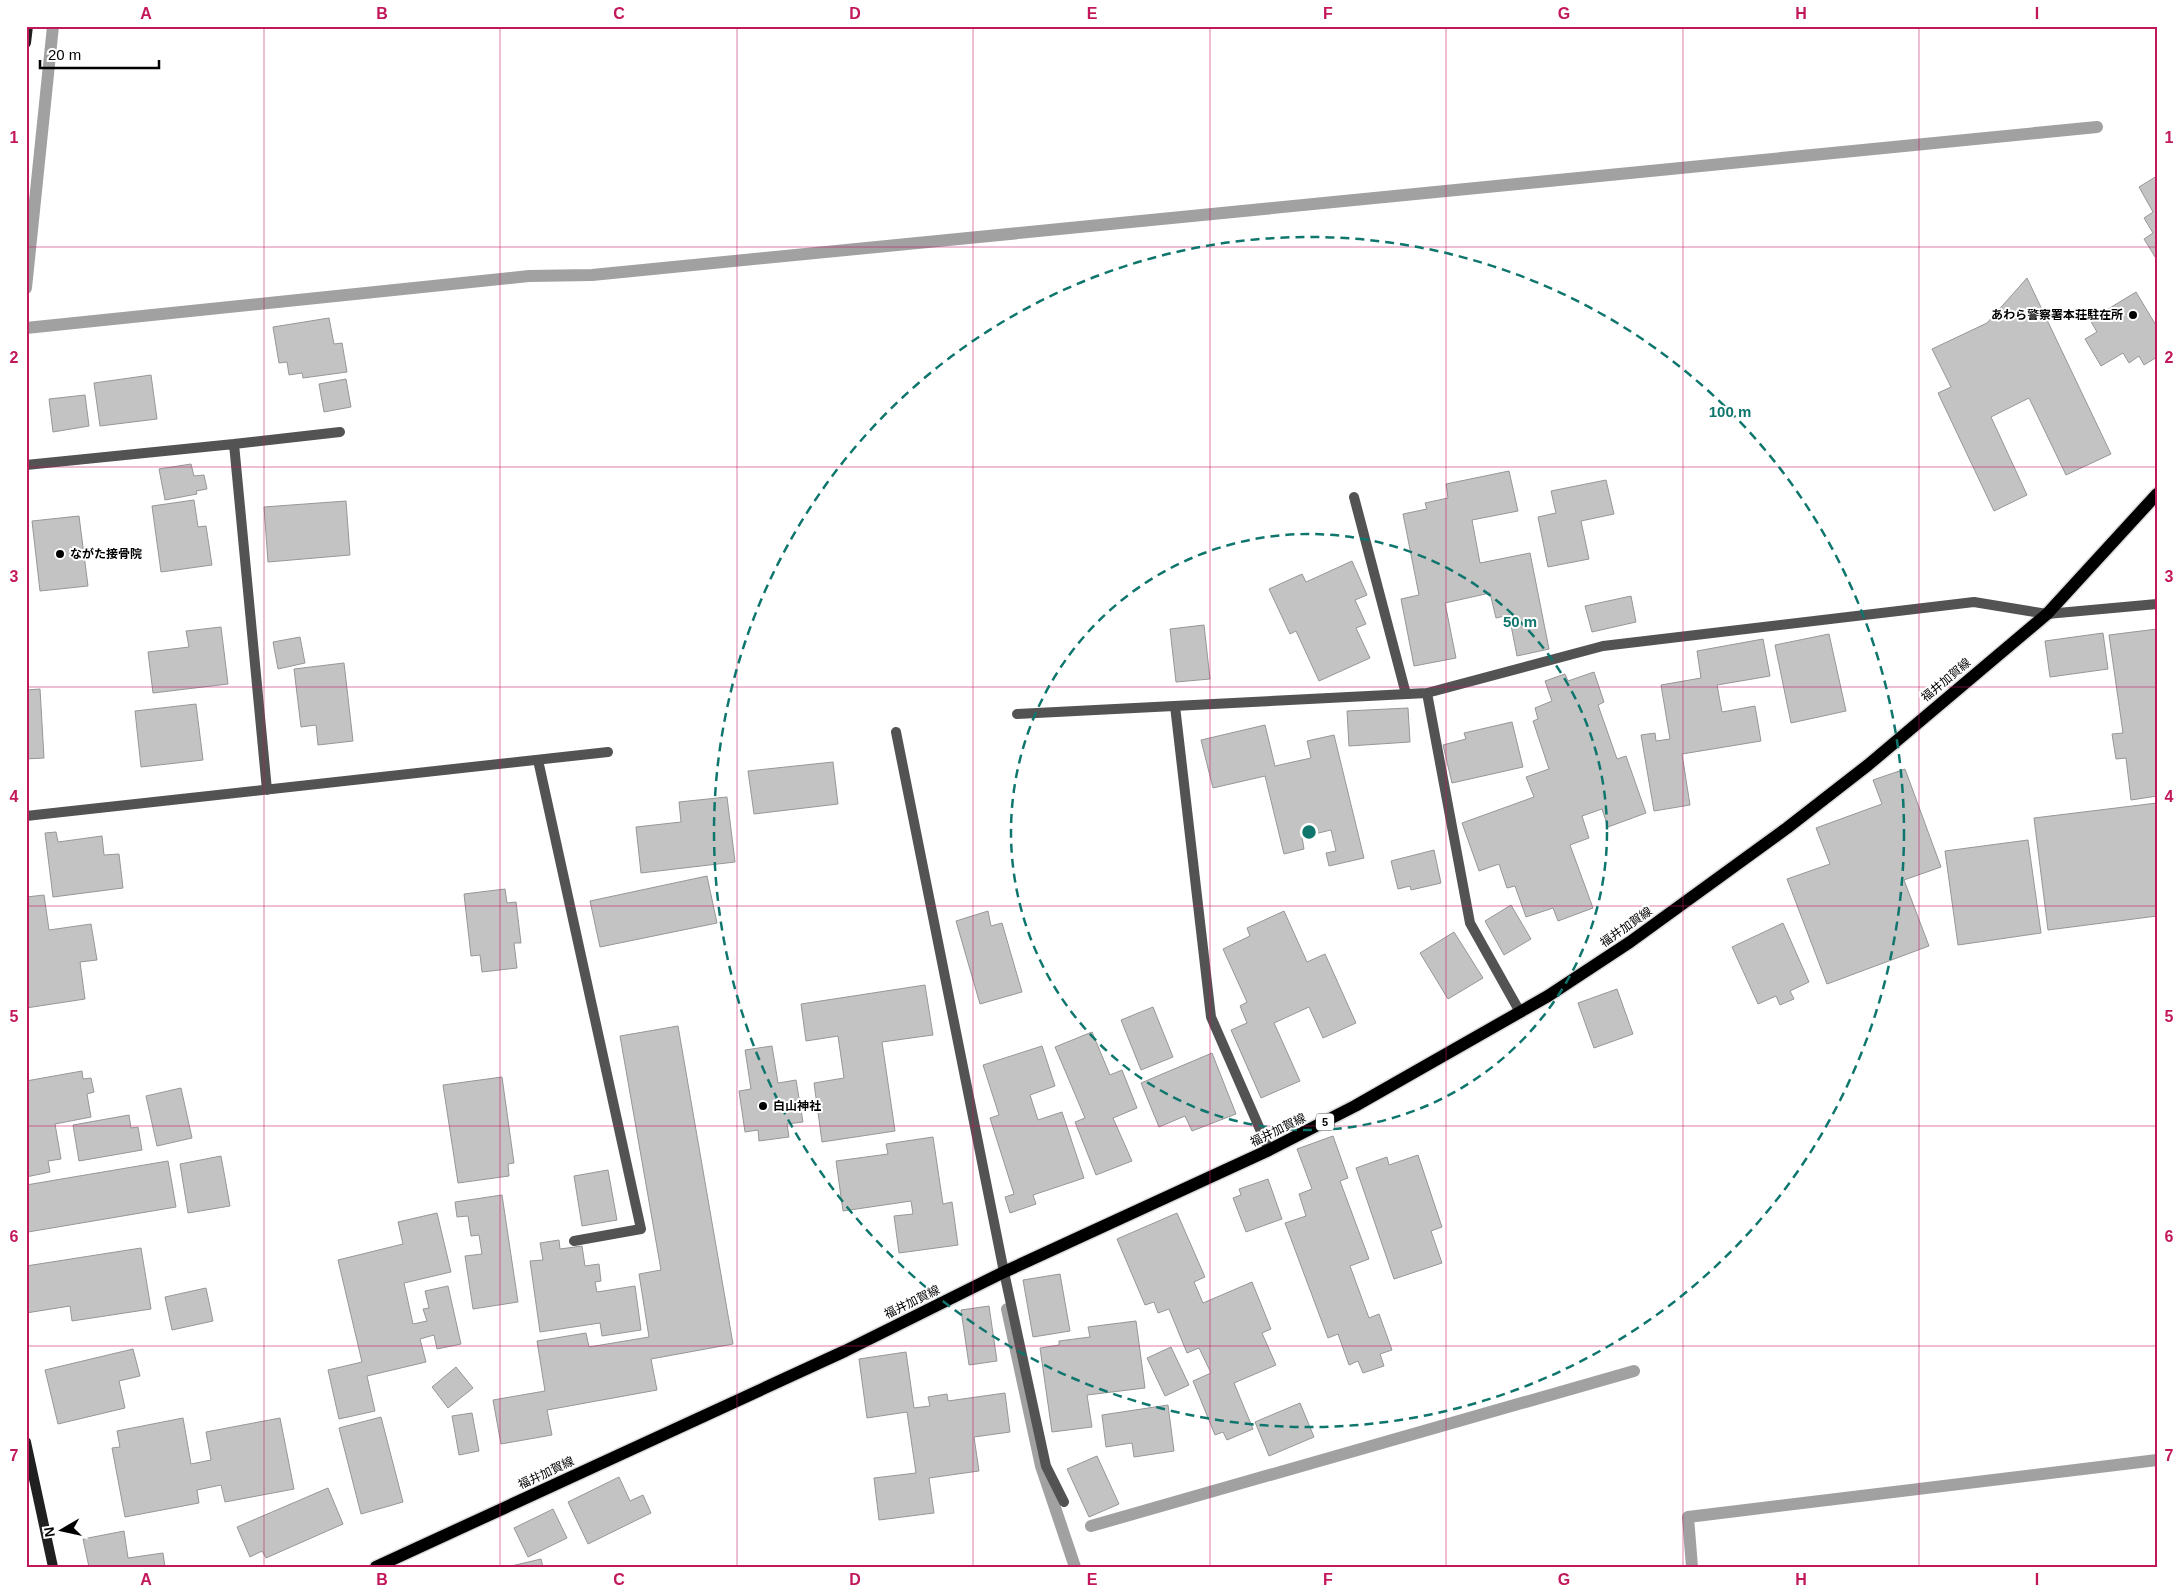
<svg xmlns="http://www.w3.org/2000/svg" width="2183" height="1593" font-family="Arial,'Noto Sans JP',sans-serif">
	<rect width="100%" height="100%" fill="#fff"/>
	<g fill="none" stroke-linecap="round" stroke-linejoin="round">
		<!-- stream -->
		<path stroke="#a1a1a1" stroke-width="12" d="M26,288L53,26
			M26,328L529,276L592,275L2097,127
			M1007,1309L1041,1466L1075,1567
			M1091,1526L1634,1371
			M1692,1567L1688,1517L2157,1460"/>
	</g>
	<!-- building -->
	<path fill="#c3c3c3" stroke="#979797" d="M2157,176V260L2144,239L2153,233L2144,218L2153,212L2139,187Z
		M2027,278L2111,454L2066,475L2029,398L1991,417L2027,495L1994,511L1938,393L1951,387L1932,349L1987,323Z
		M2136,292L2157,327V357L2144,365L2139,356L2129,363L2123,353L2101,366L2085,339L2097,332L2090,320Z
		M329,318L334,344L342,343L347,372L303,378L302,373L289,375L287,362L279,363L273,327Z
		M151,375L157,419L100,426L94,383Z
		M346,379L351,407L324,412L319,384Z
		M85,395L89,426L53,432L49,399Z
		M191,464L194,476L204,475L207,489L196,491L197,494L165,500L159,469Z
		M1509,471L1518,511L1472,520L1480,563L1530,553L1549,649L1517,656L1509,615L1496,618L1490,593L1445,603L1456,658L1414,666L1401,599L1419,595L1403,514L1427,509L1425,503L1448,498L1446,484Z
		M1606,480L1614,514L1581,521L1589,559L1548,567L1538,517L1556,513L1551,491Z
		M194,500L198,527L206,526L212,565L161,572L152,506Z
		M346,501L350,555L268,562L264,507Z
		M79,516L88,586L40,591L32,521Z
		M1352,561L1367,595L1355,600L1366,624L1356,628L1370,658L1319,681L1296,631L1290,634L1269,589L1302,574L1306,582Z
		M1631,596L1636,622L1592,632L1585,606Z
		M1204,625L1210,679L1176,682L1170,629Z
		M221,627L228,684L153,693L148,652L189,647L186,631Z
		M2157,629V796L2131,800L2126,758L2116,759L2112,734L2123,733L2109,635Z
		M2103,633L2108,669L2050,677L2045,641Z
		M1829,634L1846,711L1791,723L1775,645Z
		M300,637L305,663L278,669L273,642Z
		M1763,639L1770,676L1717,685L1722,712L1755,706L1761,741L1682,754L1690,805L1654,811L1641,735L1655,733L1656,741L1670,739L1661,685L1701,678L1697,651Z
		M344,663L353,741L318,745L316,725L301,727L294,669Z
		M1594,672L1604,702L1598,705L1617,759L1626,756L1646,813L1608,827L1602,809L1582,816L1589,838L1570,845L1593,908L1558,921L1553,908L1526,917L1515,886L1507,888L1499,864L1479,871L1462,823L1534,797L1526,777L1549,769L1533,721L1538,719L1535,708L1552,701L1545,681L1565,674L1568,681Z
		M40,689L44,758L26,759V690Z
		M196,704L203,760L141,767L135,711Z
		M1408,708L1410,742L1349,746L1347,711Z
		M1512,722L1523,767L1452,783L1443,745L1466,739L1464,733Z
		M1265,725L1275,766L1311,758L1307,741L1334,735L1364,858L1329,866L1326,853L1336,851L1331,830L1302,837L1304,849L1284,854L1265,776L1213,788L1201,740Z
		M833,762L838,804L754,814L748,771Z
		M1905,769L1941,867L1904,880L1929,946L1827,984L1787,879L1830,864L1816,828L1882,804L1873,780Z
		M727,797L735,862L641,873L636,827L681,822L679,802Z
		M2157,803V916L2048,930L2034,818Z
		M56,832L58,842L102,836L104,855L119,854L123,888L53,897L45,833Z
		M2028,840L2041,933L1958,945L1945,851Z
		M1434,850L1441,883L1411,890L1410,886L1398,889L1391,861Z
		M707,876L717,923L600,947L590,901Z
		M505,889L507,903L516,902L521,943H514L517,968L482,972L480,955L471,956L464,894Z
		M44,895L49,930L91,924L97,960L80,962L85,999L26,1008V897Z
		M1511,905L1531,939L1504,955L1485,921Z
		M988,911L991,926L1002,923L1022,992L980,1004L956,921Z
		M1284,911L1307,962L1325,954L1356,1023L1323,1038L1309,1007L1274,1023L1300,1081L1261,1098L1231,1030L1247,1023L1240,1006L1247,1002L1223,949L1250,936L1247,928Z
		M1783,923L1809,982L1790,991L1794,999L1780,1005L1776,996L1758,1004L1732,947Z
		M1454,932L1483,978L1448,999L1420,953Z
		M925,985L933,1035L882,1042L895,1131L822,1142L814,1083L844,1078L838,1036L806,1041L801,1004Z
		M1617,989L1633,1034L1594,1048L1578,1003Z
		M1153,1007L1173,1057L1141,1070L1121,1020Z
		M678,1026L733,1344L651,1359L657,1390L547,1410L552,1435L501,1444L493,1400L545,1391L537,1341L586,1333L589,1347L649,1337L639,1274L661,1270L620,1036Z
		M1092,1032L1110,1075L1122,1070L1137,1108L1113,1118L1132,1161L1096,1175L1075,1122L1085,1118L1055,1047Z
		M772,1046L778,1083L796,1080L803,1122L787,1124L789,1137L759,1141L758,1130L745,1132L739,1091L751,1089L745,1050Z
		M1042,1046L1055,1086L1030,1095L1038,1120L1062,1112L1084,1178L1033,1195L1036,1204L1010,1213L1005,1197L1014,1194L990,1118L999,1115L983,1065Z
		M1212,1053L1236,1114L1192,1131L1185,1116L1159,1127L1141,1083Z
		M82,1071L83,1079L91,1078L94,1092L87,1094L91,1117L55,1124L61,1159L48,1161L50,1172L26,1177V1081Z
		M502,1077L514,1163L508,1164L509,1176L458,1183L443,1085Z
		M181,1088L192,1138L157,1146L146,1096Z
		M129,1115L131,1128L138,1127L142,1150L79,1161L73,1125Z
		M1333,1136L1348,1178L1340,1181L1369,1259L1350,1266L1369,1318L1379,1314L1392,1350L1380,1354L1384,1366L1363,1373L1358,1361L1349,1365L1338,1334L1328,1338L1285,1223L1306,1216L1299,1194L1312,1189L1297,1149Z
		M933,1137L943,1204L952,1202L958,1245L899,1253L894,1216L913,1214L911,1201L843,1211L836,1161L888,1154L886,1144Z
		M1418,1155L1442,1227L1431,1231L1442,1263L1394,1279L1356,1168L1387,1157L1389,1165Z
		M221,1156L230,1206L188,1213L180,1164Z
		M168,1161L176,1207L28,1232L26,1185Z
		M608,1170L617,1220L582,1226L574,1176Z
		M1268,1179L1282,1219L1246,1232L1233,1198L1241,1195L1239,1189Z
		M502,1195L518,1302L473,1309L465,1256L482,1254L479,1235L471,1236L468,1216L457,1217L455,1202Z
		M437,1213L451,1272L404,1283L413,1324L427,1321L423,1309L429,1308L425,1291L448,1286L461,1344L437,1349L434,1335L420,1339L426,1362L367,1376L375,1411L339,1419L328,1370L362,1362L338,1260L403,1244L398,1222Z
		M1177,1213L1205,1277L1194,1282L1203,1303L1252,1282L1271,1329L1262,1333L1276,1365L1234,1383L1253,1429L1227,1440L1223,1432L1215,1435L1193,1381L1211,1373L1199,1348L1187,1353L1169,1309L1158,1313L1154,1302L1145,1305L1117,1239Z
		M559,1240L560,1249L582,1246L585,1266L599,1264L601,1281L595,1282L597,1292L635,1286L641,1330L602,1336L600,1323L540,1332L530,1261L543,1260L540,1243Z
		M141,1248L151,1309L72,1321L70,1306L26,1313V1266Z
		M1060,1274L1070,1331L1033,1337L1023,1280Z
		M206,1288L213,1321L172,1330L165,1297Z
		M989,1306L997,1361L969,1365L961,1310Z
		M1136,1321L1145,1388L1087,1395L1092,1427L1052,1432L1040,1348L1059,1345V1341L1090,1337L1088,1327Z
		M1171,1347L1189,1385L1165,1396L1147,1358Z
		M133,1349L140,1376L119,1381L125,1408L58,1424L45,1370Z
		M906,1352L914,1408L930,1406L928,1397L947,1394L948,1401L1005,1393L1010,1432L974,1437L979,1471L929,1478L934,1513L879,1520L874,1478L916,1473L907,1412L867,1418L859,1359Z
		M456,1367L473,1388L448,1408L432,1387Z
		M1300,1403L1314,1437L1269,1456L1255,1422Z
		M1168,1405L1174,1451L1134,1457L1132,1443L1106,1447L1102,1415Z
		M472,1413L479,1451L459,1455L452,1416Z
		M381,1417L403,1502L361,1514L339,1428Z
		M183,1418L191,1464L211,1460L206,1432L280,1418L294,1489L225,1502L221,1485L197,1490L199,1503L125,1517L112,1448L120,1447L117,1431Z
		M1097,1456L1119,1504L1089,1517L1067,1469Z
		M619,1477L630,1501L643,1495L651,1513L588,1544L568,1502Z
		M328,1488L343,1524L266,1558L262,1551L250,1557L237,1527Z
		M553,1509L567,1538L528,1557L514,1528Z
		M124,1531L128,1558L163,1553L165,1567H89L83,1539Z
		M541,1559L543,1567H507Z"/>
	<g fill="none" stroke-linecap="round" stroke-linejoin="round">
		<!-- primary casing -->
		<g stroke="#dbdbdb" stroke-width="15">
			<path id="primary" d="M376,1567L845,1351L1004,1272L1269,1150L1355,1106L1548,996L1630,942L1787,828L1868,765L2047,614L2157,494"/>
		</g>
		<!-- lane -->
		<path stroke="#535353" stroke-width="10" d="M896,732L1004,1272L1046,1466L1064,1502
			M538,760L641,1229L574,1241"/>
		<!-- street -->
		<path stroke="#535353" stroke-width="10" d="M234,444L340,432
			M26,465L234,444L267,790
			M1354,497L1406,694
			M1427,693L1470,923L1520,1012
			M1175,706L1211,1017L1269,1150
			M1017,714L1427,693L1603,646L1974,602L2047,614L2157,604
			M26,816L608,752"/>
		<!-- secondary -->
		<path stroke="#202020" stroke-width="10" d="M26,43L28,26
			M26,1442L53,1567"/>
		<!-- primary -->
		<use href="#primary" stroke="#000" stroke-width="12"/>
	</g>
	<!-- grid -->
	<path fill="none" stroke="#c2185b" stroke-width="1" stroke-opacity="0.55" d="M264,26V1567M500,26V1567M737,26V1567M973,26V1567M1210,26V1567M1446,26V1567M1683,26V1567M1919,26V1567M26,247H2157M26,467H2157M26,687H2157M26,906H2157M26,1126H2157M26,1346H2157"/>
	<!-- distance rings -->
	<g fill="none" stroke="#0f766e" stroke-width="2.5" stroke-dasharray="9 6">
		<circle cx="1309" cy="832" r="298"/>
		<circle cx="1309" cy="832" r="595"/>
	</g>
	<!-- markers -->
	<g fill="#000" stroke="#fff" stroke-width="2">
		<circle cx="2133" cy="315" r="5"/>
		<circle cx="60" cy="554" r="5"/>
		<circle cx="763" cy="1106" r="5"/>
	</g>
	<g text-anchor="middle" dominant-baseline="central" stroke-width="4" stroke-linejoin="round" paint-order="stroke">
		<!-- shield labels -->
		<rect fill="#fff" stroke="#4c4c4c" stroke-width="1" x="1316" y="1113.5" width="18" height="17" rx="4"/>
		<g font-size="11" font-weight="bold" fill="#000">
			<text x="1325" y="1122">5</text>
		</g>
		<!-- poi labels -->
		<g font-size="12" font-weight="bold" fill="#000" stroke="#fff" text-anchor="start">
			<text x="2123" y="315" text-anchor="end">あわら警察署本荘駐在所</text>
			<text x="70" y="554">ながた接骨院</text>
			<text x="773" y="1106">白山神社</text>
		</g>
		<!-- street labels -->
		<g font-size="12" fill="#000" stroke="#fff">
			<text transform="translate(1946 680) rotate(-40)">福井加賀線</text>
			<text transform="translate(1626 927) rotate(-35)">福井加賀線</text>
			<text transform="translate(1278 1130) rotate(-26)">福井加賀線</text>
			<text transform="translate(912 1302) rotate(-26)">福井加賀線</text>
			<text transform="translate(546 1473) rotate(-25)">福井加賀線</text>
		</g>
	</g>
	<circle cx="1309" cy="832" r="8" fill="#0f766e" stroke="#fff" stroke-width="2.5"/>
	<g font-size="15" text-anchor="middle" font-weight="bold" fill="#0f766e" stroke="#fff" stroke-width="4" stroke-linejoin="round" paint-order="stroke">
		<text x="1730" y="417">100 m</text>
		<text x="1520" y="627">50 m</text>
	</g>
	<!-- border -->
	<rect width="2183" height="1593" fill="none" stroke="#ffffff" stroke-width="55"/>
	<!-- north arrow -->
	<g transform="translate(62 1530) rotate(261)" stroke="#ffffff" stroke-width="4" paint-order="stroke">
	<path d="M0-4L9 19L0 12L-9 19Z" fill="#000000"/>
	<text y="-8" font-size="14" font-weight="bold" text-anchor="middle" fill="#000000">N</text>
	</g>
	<!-- scale -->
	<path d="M40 60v8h119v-8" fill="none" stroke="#000000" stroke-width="2.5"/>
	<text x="48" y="60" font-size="15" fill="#000000" stroke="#ffffff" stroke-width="4" paint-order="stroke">20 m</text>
	<rect x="28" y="28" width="2128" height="1538" fill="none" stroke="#c2185b" stroke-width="2"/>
	<g font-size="16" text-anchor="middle" font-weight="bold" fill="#c2185b">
		<text x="146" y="19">A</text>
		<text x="382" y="19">B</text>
		<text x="619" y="19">C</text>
		<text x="855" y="19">D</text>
		<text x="1092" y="19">E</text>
		<text x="1328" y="19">F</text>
		<text x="1564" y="19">G</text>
		<text x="1801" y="19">H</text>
		<text x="2037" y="19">I</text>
		<text x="14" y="143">1</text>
		<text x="2169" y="143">1</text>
		<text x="14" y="363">2</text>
		<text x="2169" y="363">2</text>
		<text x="14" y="582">3</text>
		<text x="2169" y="582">3</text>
		<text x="14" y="802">4</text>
		<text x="2169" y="802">4</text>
		<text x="14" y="1022">5</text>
		<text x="2169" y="1022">5</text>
		<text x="14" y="1242">6</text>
		<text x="2169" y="1242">6</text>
		<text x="14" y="1461">7</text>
		<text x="2169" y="1461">7</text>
		<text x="146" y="1585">A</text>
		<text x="382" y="1585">B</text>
		<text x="619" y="1585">C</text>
		<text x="855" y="1585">D</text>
		<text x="1092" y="1585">E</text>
		<text x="1328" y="1585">F</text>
		<text x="1564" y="1585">G</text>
		<text x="1801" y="1585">H</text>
		<text x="2037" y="1585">I</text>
	</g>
</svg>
